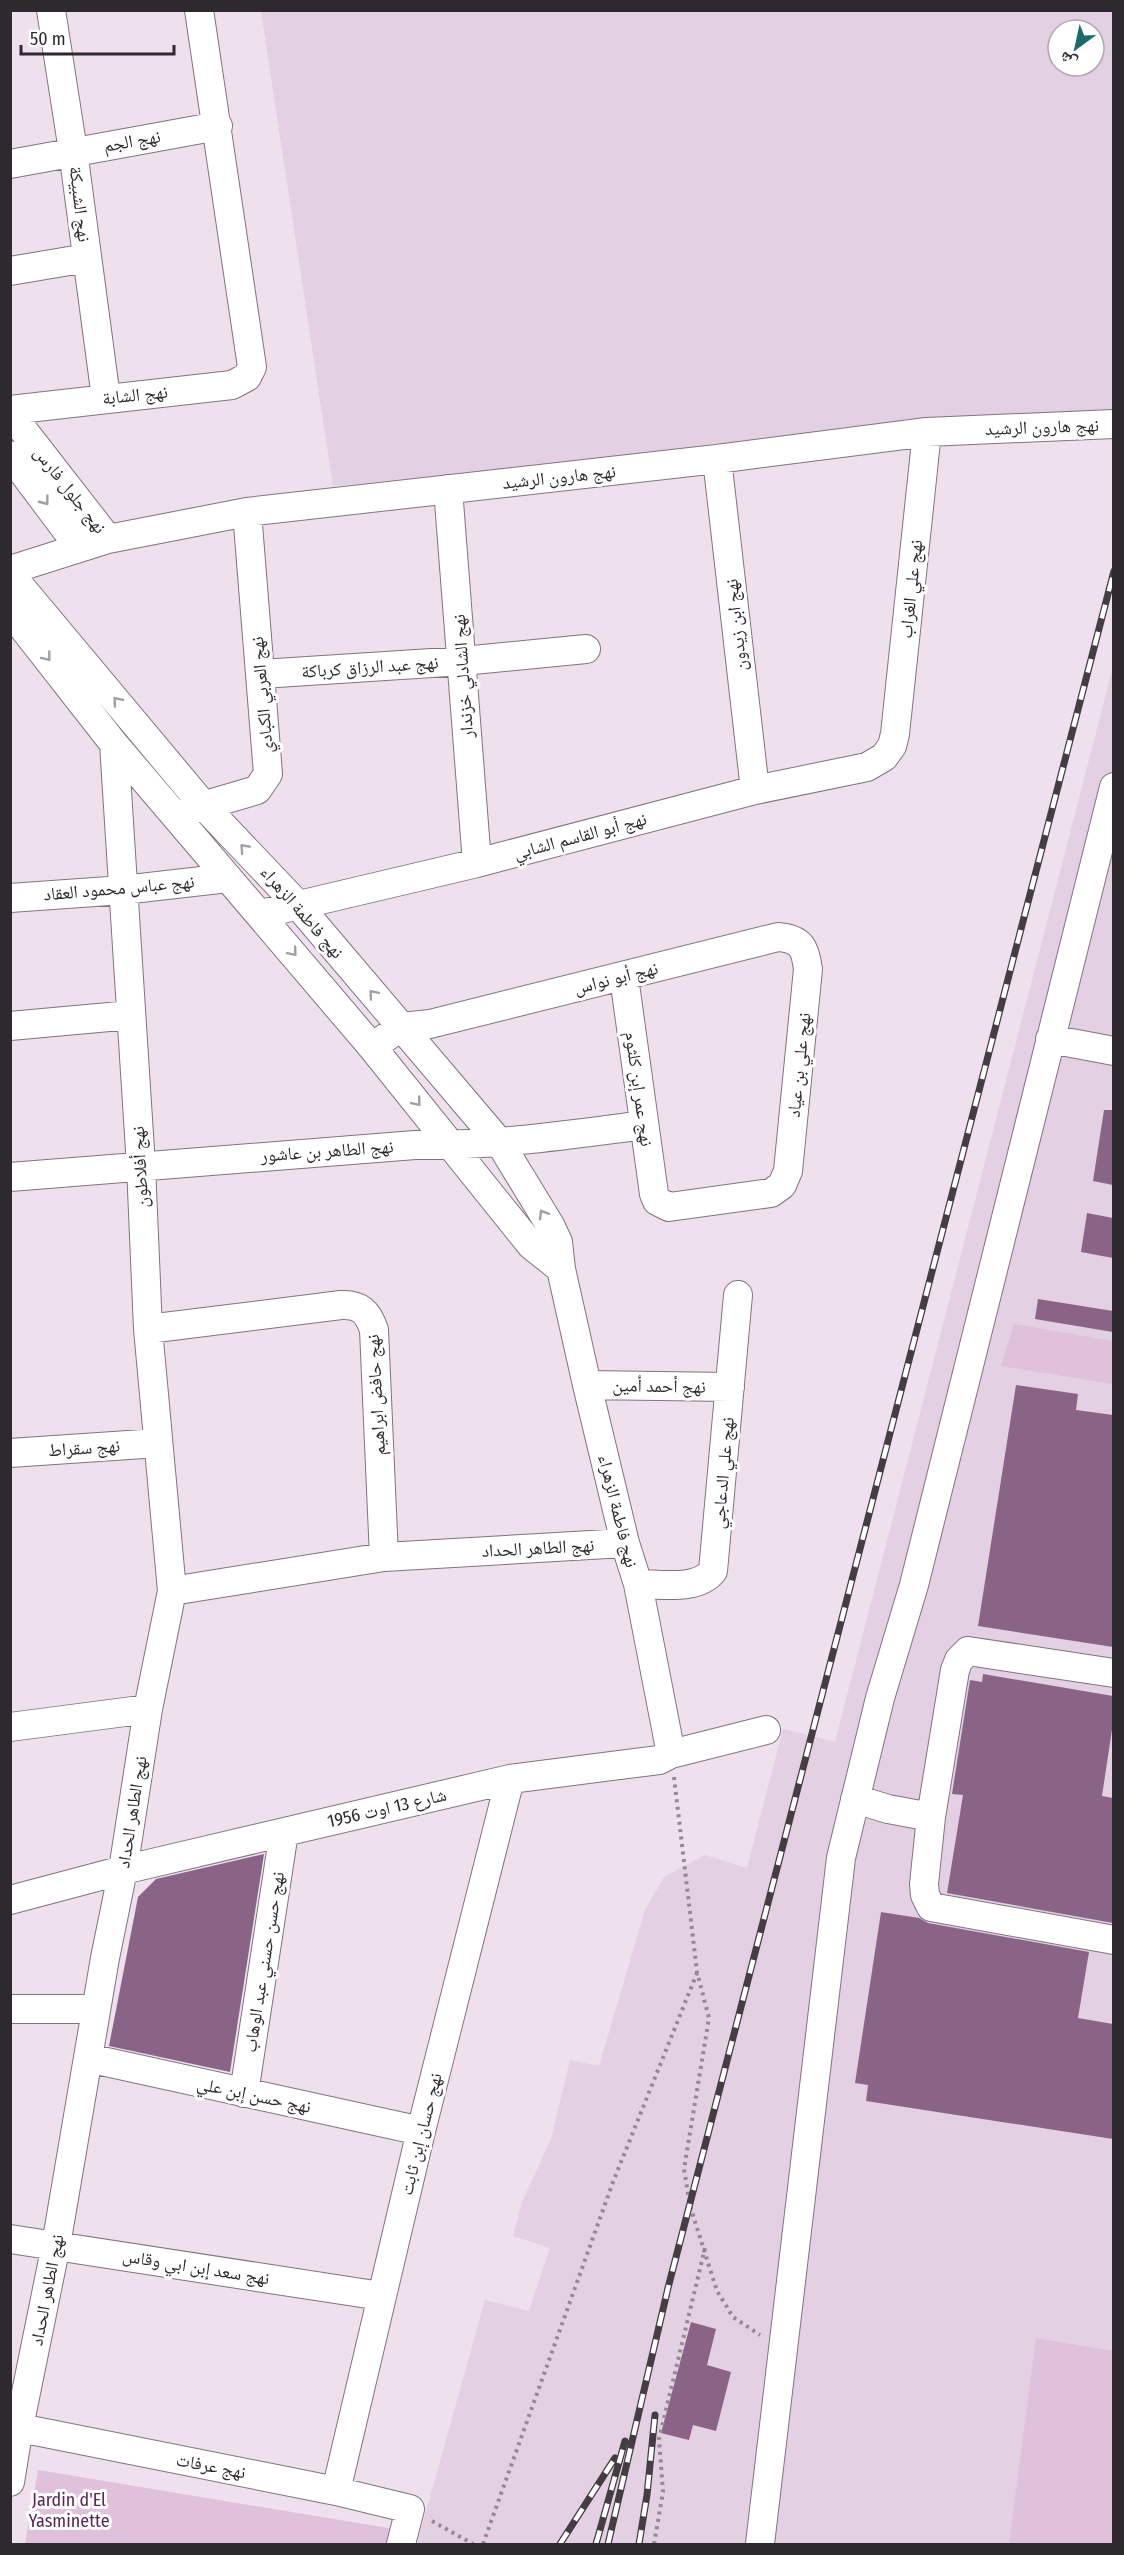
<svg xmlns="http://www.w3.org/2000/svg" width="1124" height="2555" font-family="'Fira Sans Condensed','Noto Naskh Arabic',sans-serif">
	<rect width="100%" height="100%" fill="#eee0ed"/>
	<!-- built -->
	<path fill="#e3d0e2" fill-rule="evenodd" d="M261,11H1113V412L333,486ZM1058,30H1094V66H1058Z
		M1113,667V2544H417L485,2300L529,2311L550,2248L513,2236L522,2202L551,2139L570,2060L599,2066L645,1910L664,1877L705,1855L747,1868L783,1729L835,1742Z"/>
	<!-- green -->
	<path fill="#dfc1dc" d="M1014,1324L1113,1341V1384L1001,1366Z
		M1036,2338L1113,2351V2544H1009Z
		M38,2470L400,2530L397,2544H25Z"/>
	<!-- building -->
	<path fill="#8a6487" d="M1104,1110H1113V1185L1093,1181Z
		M1087,1213L1113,1218V1258L1081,1252Z
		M1038,1299L1113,1311V1332L1035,1319Z
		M1016,1385L1078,1394L1076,1410L1113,1415V1647L978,1626Z
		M983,1674L1113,1696V1723L1102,1796L1113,1798V1923L947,1893L963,1795L952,1794L970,1680L982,1682Z
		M264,1854L230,2072L109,2046L138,1897L156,1879Z
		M881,1912L919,1918L928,1923L1089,1952L1078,2018L1113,2024V2139L866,2101L868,2085L855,2083Z
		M691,2322L716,2329L707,2365L731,2372L716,2431L693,2425L689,2440L661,2433Z"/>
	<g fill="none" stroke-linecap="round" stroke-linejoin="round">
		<!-- minor casing -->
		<g stroke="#80747f" stroke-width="30">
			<path id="minor" d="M51,10L73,151L106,398
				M10,164L218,126
				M10,271L87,258
				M10,410L232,385L247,377L252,367L199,10
				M10,413L108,539
				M10,455L79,547
				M717,459L755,790
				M448,489L477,863
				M10,570L108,539L247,512L717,459L927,432L1114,424
				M10,574L204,806L297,904L500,1143L550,1225L558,1242L561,1269L587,1385L625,1543L638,1584L671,1754
				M10,611L114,744L372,1047L531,1245L561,1269
				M261,674L463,661L586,649
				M114,744L141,1166L148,1329L172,1591
				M189,810L257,790L268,774L247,512
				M10,898L123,890L228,878
				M261,914L477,863L755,790L867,767L884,757L892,746L895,734L927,432
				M10,1026L131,1015
				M1050,1039L1114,1051
				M372,1047L401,1027L430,1024L778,937C801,939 805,947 808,969L788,1171L782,1185L771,1193L669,1207L657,1201L654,1194L624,977
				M10,1177L415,1145C492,1146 567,1135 644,1125
				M148,1329L341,1305C360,1304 368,1312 374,1330L384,1557
				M587,1385L730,1387
				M10,1453L158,1443
				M638,1584C661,1584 697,1591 713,1571L738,1295
				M1114,1673L968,1651L959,1660L955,1670L931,1817L924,1884L925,1895L931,1907L1114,1940
				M10,1727L148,1709
				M855,1799L888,1809L931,1817
				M10,1900L123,1870L510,1779L659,1760L671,1754L766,1730
				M10,2009H96
				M88,2058L421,2131
				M244,2093L284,1832
				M10,2239L381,2296
				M10,2426L336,2491L410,2509L401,2544
				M10,2482L19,2427L56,2245L105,1958L123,1870L148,1709L172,1591L384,1557L625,1543
				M336,2491L421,2131L510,1779
				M760,2544L841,1858L880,1698L914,1585L1114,787"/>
		</g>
		<!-- path -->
		<path stroke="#938992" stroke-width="4" stroke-dasharray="3 4.5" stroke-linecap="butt" d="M674,1777L697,1972L709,2018L684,2169L690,2206L717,2291L733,2317L760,2335
			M432,2521L473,2544
			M483,2544L613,2182L697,1973
			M654,2544L663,2492L659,2439L705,2248"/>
		<!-- minor -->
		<use href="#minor" stroke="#fff" stroke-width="28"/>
		<!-- rail casing -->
		<g stroke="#443e43" stroke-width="7">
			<path id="rail" d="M560,2544L615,2458
				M596,2544L625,2441
				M608,2544L668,2288L1114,571
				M639,2544L647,2495L655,2415"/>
		</g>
		<!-- rail -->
		<use href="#rail" stroke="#fff" stroke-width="4.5" stroke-dasharray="14" stroke-linecap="butt"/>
	</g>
	<!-- one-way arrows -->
	<defs><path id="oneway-chevron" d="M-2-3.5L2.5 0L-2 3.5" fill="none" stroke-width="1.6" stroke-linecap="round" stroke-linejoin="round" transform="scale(1.5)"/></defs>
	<g stroke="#a19fa1">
		<use href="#oneway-chevron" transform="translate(45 501) rotate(53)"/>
		<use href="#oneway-chevron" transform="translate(47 657) rotate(52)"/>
		<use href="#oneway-chevron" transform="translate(117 701) rotate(-130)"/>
		<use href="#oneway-chevron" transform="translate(244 848) rotate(-133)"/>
		<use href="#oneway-chevron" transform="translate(293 952) rotate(50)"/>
		<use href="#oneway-chevron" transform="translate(373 994) rotate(-130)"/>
		<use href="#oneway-chevron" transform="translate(417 1102) rotate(50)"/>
		<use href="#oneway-chevron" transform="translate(543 1214) rotate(-121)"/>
	</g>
	<g text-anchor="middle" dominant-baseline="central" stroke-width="6" stroke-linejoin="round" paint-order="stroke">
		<!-- street labels -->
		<g font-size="18" fill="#2e292e" stroke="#fff">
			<text transform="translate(132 141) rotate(-10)">نهج الجم</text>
			<text transform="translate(80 204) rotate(83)">نهج الشبيكة</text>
			<text transform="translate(135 395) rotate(-6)">نهج الشابة</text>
			<text transform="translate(1042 427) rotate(-2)">نهج هارون الرشيد</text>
			<text transform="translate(559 477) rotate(-6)">نهج هارون الرشيد</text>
			<text transform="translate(70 490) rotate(52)">نهج جلول فارس</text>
			<text transform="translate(911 589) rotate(-84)">نهج علي الغراب</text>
			<text transform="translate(736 625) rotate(-96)">نهج ابن زيدون</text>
			<text transform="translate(370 667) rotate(-4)">نهج عبد الرزاق كرباكة</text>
			<text transform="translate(463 676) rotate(-94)">نهج الشادلي خزندار</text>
			<text transform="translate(262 695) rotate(-95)">نهج العربي الكبادي</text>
			<text transform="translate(580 836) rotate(-15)">نهج أبو القاسم الشابي</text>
			<text transform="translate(119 888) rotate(-5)">نهج عباس محمود العقاد</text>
			<text transform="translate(302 912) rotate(49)">نهج فاطمة الزهراء</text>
			<text transform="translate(616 978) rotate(-14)">نهج أبو نواس</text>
			<text transform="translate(799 1065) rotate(-84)">نهج علي بن عياد</text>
			<text transform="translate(639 1089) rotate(82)">نهج عمر إبن كلثوم</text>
			<text transform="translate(327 1151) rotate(-4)">نهج الطاهر بن عاشور</text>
			<text transform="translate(140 1167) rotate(-93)">نهج أفلاطون</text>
			<text transform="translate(659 1386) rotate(1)">نهج أحمد أمين</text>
			<text transform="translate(376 1395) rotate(-93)">نهج حافض ابراهيم</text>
			<text transform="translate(84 1448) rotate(-4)">نهج سقراط</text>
			<text transform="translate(723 1473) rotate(-85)">نهج علي الدعاجي</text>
			<text transform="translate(618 1511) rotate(76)">نهج فاطمة الزهراء</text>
			<text transform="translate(538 1548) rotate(-3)">نهج الطاهر الحداد</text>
			<text transform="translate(387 1808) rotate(-13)">شارع 13 اوت 1956</text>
			<text transform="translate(132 1812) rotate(-81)">نهج الطاهر الحداد</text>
			<text transform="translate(264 1962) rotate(-81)">نهج حسن حسني عبد الوهاب</text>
			<text transform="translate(254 2095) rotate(12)">نهج حسن إبن علي</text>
			<text transform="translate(421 2134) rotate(-76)">نهج حسان إبن ثابت</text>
			<text transform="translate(196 2267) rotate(9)">نهج سعد إبن ابي وقاس</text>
			<text transform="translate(47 2290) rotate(-79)">نهج الطاهر الحداد</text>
			<text transform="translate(211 2466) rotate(11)">نهج عرفات</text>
		</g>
		<!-- park labels -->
		<g font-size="18" fill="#592756" stroke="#fff">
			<text x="69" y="2500">Jardin d'El<tspan x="69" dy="21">Yasminette</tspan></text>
		</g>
	</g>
	<!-- border -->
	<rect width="1124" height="2555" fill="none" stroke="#2e292e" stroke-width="24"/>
	<!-- north arrow -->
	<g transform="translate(1076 48) rotate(213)"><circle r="28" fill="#ffffff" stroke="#aba9ab" stroke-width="1.5"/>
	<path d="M0-4.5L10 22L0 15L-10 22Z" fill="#1d6a6a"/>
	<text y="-9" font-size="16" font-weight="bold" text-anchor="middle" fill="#2e292e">ش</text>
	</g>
	<!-- scale -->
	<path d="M21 45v9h153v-9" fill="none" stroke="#2e292e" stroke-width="3"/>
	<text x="30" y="45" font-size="18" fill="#2e292e" stroke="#ffffff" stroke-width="4.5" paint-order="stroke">50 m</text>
</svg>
